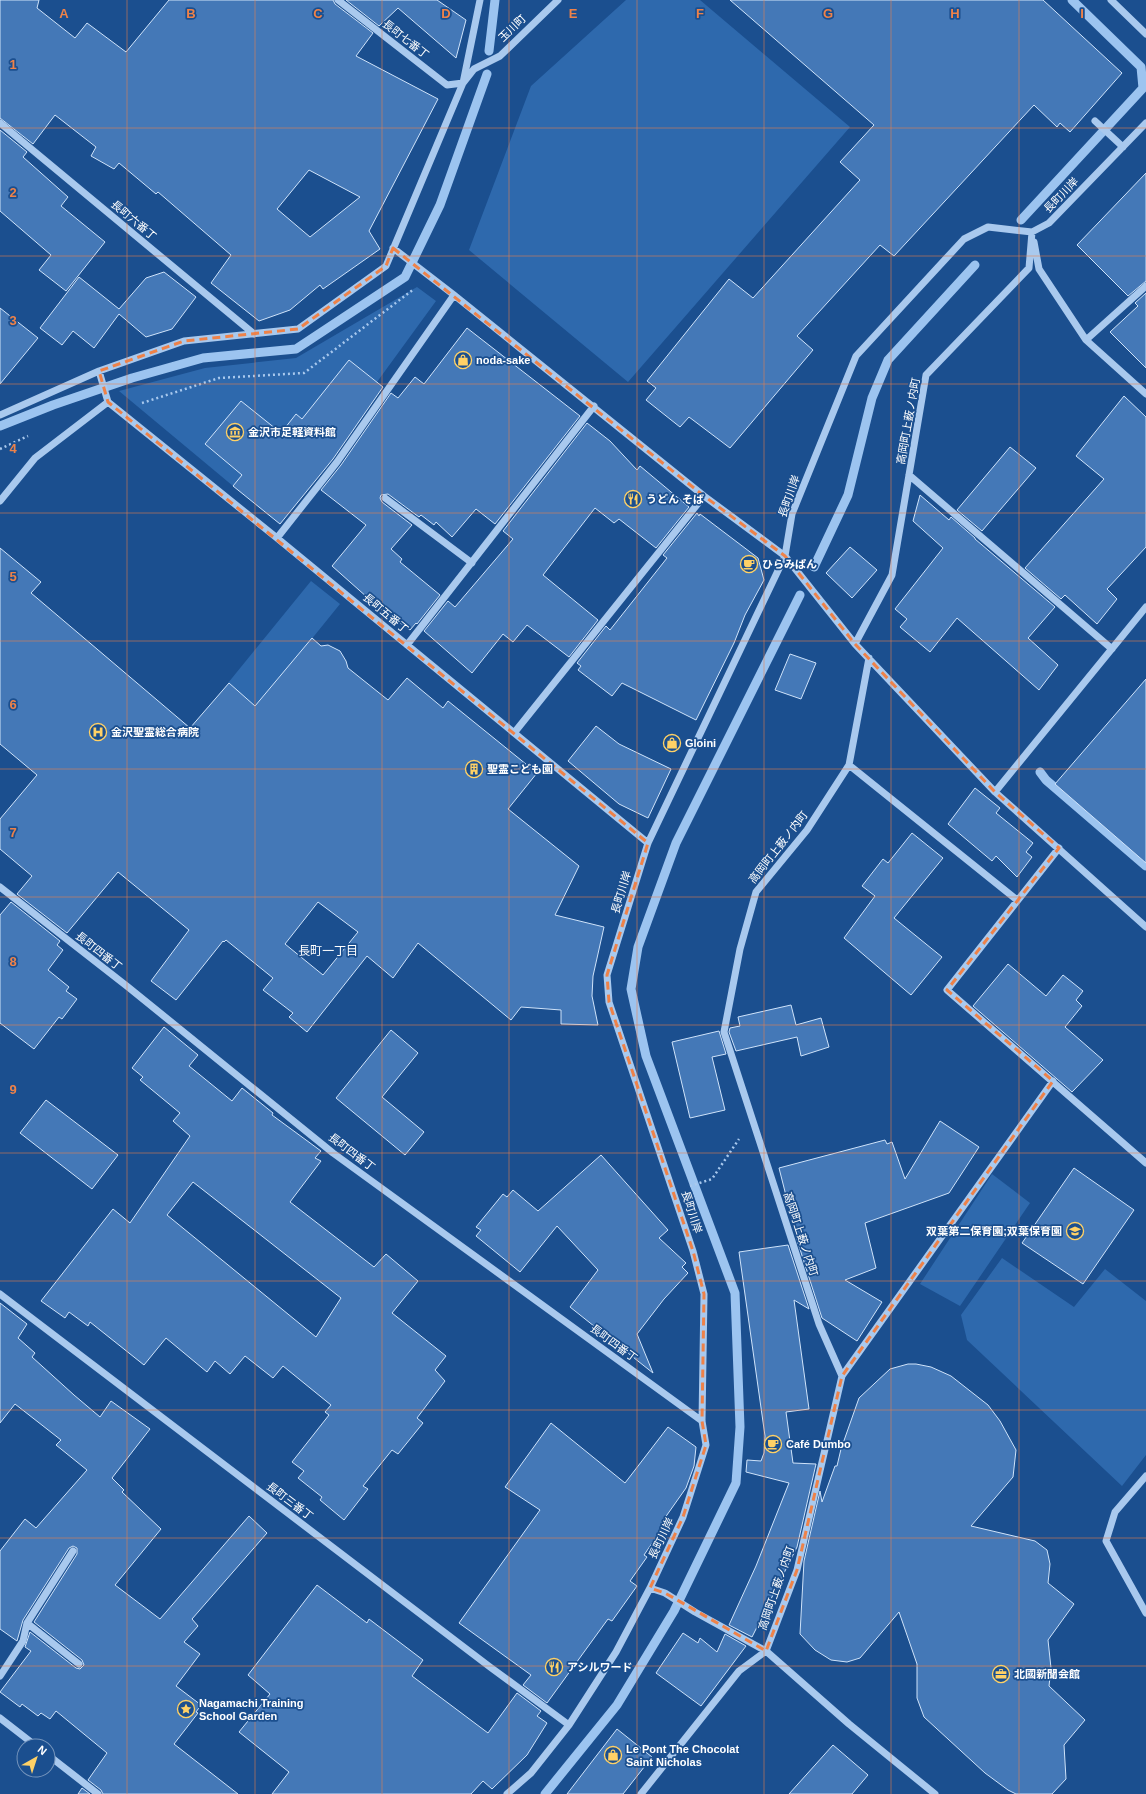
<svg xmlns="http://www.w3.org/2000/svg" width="1146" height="1794" font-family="Helvetica,'Noto Sans JP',sans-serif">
	<rect width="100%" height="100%" fill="#1b4f8f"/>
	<!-- green -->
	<path fill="#2e69ad" d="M626,0H700L850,127L628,382L469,250L531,86Z
		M417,287L436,301L377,382L349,360L329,442L296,414L273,442L233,486L119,391L205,368L296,358Z
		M311,581L340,604L255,709L228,683Z
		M992,1174L1030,1203L960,1306L920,1284Z
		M1002,1258L1074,1307L1105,1269L1146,1301V1455L1122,1486L967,1340L961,1315Z"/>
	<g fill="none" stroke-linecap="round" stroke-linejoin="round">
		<!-- stream -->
		<path stroke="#9cc4f0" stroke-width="9" d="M489,51L495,0
			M1021,220L1143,88L1141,67L1072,0
			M0,426L53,405L132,378L203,358L296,349L405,277L440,205L487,74
			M814,567L848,495L872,398L888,360L975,265
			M1040,772L1046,780L1146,866
			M545,1794L617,1705L674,1611L736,1483L740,1427L735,1293L646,1056L631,989L638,947L676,843L800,595"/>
	</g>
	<!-- building -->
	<path fill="#4478b7" stroke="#cfe3fa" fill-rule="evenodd" d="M0,0H39L37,8L75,38L87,23L126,52L169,0H333L335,4L373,33L356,56L438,99L369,231L380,249L323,289L320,285L290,310L259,321L211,283L231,255L158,192L156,194L119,163L114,169L91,156L96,147L55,115L33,144L0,118ZM309,170L360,197L310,237L277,209Z
		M346,0H437L466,20L456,58L398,8L379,26Z
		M730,0H1043L1122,73L1070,132L1060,123L1057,127L1034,105L894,256L880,245L797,336L813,350L730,448L689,417L680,427L646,400L656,388L647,381L729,279L753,298L860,180L840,162L874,125Z
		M0,130L27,152L23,157L68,197L61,206L105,242L66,291L39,270L51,255L0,211Z
		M1146,173V281L1128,296L1077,245Z
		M164,272L196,297L172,329L146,337L119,314L94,348L73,331L62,345L40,328L79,277L119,309L146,278Z
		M1146,293V368L1110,332L1138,306L1135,303Z
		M0,308L38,338L0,384Z
		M467,328L580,416L495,524L476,509L452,537L436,522L434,525L421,515L419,517L388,494L381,495L380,498L382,502L412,525L391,549L402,559L400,562L440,595L417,624L416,623L410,630L377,606L332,566L366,525L321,490L341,465L391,393L398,398L415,377L424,384Z
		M349,360L383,387L333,459L280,524L233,486L242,475L205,444L241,401L281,433L296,414L302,419Z
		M1124,396L1146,417V547L1107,589L1117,599L1097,624L1065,595L1061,599L1025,568L1104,479L1076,456Z
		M587,423L610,441L637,470L640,466L689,507L656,548L619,519L614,523L595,508L543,575L598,620L569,657L527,625L513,642L503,634L472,673L424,631L448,601L455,607L513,539L503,531Z
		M1010,447L1036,468L982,531L957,510Z
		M920,495L949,520L951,517L975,538V539L1055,607L1028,638L1058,665L1039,690L957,618L930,652L900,627L907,619L895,609L943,548L913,521Z
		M697,513L699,516L700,514L758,558L764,580L745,615L734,643L696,720L622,683L612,696L578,670L581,666L577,663L606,626L610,630L667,558L663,555Z
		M850,547L877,570L852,598L826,573Z
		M0,548L41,582L31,593L190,728L229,683L255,706L312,638L321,646L328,645L340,651L346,661L348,668L388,700L407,678L443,708L448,701L537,773L508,809L579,866L555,915L604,927L593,976L592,996L598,1025L561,1024V1010L521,1007L511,1020L418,943L393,978L367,956L307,1032L289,1017L293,1013L263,990L273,978L226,940L224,942L223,941L176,1000L151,981L189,930L118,872L67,933L17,894L32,876L0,849V819L37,775L0,744ZM318,902L358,932L323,975L285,944Z
		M790,654L816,663L801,699L775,690Z
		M1146,679V863L1055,784Z
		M596,726L619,744L671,769L648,818L619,804L568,761Z
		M975,788L1000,808L996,813L1033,843L1026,852L1032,857L1017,877L996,856L992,861L948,824Z
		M912,833L943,858L894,918L942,957L911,995L844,938L875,896L862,886L883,859L888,863Z
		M11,902L60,941L57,945L63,950L48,970L69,987L66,991L77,999L62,1019L59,1017L34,1049L0,1023V915Z
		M1008,964L1046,996L1063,975L1083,991L1076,1000L1082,1006L1065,1027L1103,1060L1072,1092L973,1006Z
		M791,1005L796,1025L821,1018L829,1047L801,1056L797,1037L736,1051L729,1032L730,1028L740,1026L738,1017Z
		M164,1027L198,1055L189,1066L232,1101L242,1088L273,1113L272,1115L321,1151L315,1158L321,1161L290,1202L374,1267L386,1254L418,1281L392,1313L446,1356L435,1370L445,1381L417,1418L423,1423L398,1454L392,1450L363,1486L368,1489L344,1520L320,1500L322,1497L298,1478L304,1471L292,1462L329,1415L325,1412L331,1405L283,1366L273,1378L245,1356L230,1374L215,1361L207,1372L166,1338L144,1365L90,1322L88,1326L69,1312L65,1318L41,1301L113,1209L130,1223L190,1136L173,1121L180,1113L140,1080L143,1077L132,1068ZM193,1182L341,1298L316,1337L167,1215Z
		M391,1030L418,1053L382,1097L424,1132L405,1155L336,1098Z
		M719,1031L726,1054L712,1057L725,1110L690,1118L672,1042Z
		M46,1100L118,1155L92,1189L20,1133Z
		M940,1121L979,1147L949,1193L865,1223L876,1268L845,1280L882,1302L857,1341L822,1318L798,1243L779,1168L885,1140L887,1144L892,1142L905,1179Z
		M601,1155L668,1230L659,1238L686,1263L682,1267L688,1273L664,1299L637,1334L653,1373L570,1307L598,1270L557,1226L520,1272L476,1236L481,1230L476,1227L503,1194L507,1197L513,1190L538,1211Z
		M1074,1168L1134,1210L1083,1284L1022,1243Z
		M788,1245L809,1309L794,1300L809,1409L786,1412L793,1463L816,1464L797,1547L752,1637L729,1625L756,1566L789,1483L746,1472L747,1460L761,1461L764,1453L765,1436L739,1252Z
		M0,1303L27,1324L18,1338L35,1353L32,1357L74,1395L100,1417L111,1401L150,1429L112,1478L124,1490L122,1492L161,1529L115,1585L160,1619L249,1516L267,1533L192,1619L198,1626L184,1642L200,1654L176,1686L201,1705L196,1712L198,1713L174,1744L238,1794H103L101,1790L88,1780L107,1753L56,1711L50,1719L41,1713L38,1716L22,1704L20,1707L0,1692L31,1651L25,1647L30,1632L76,1668L80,1669L84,1665L82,1660L34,1622L77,1554V1548L73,1546L69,1548L23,1620L17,1641L0,1629V1551L25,1519L36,1528L87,1470L56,1445L61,1440L15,1404L0,1423Z
		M908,1364H916L931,1367L951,1376L988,1405L1000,1421L1016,1450L1013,1477L971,1526L1035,1541L1047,1550L1050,1564L1048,1583L1074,1604L1048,1640L1051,1668L1049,1686L1085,1720L1064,1745L1066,1779L1052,1794H1016L1008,1790L985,1773L924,1717L917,1698V1664L899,1612L860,1658L847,1662L831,1660L815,1650L800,1634L804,1561L820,1491L822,1502L835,1466H837L841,1449L859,1398L890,1369Z
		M551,1423L625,1483L668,1427L696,1447L694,1466L686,1488L662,1522L663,1527L644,1555L647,1557L630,1581L637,1586L612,1621L608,1619L547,1703L523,1685L531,1675L459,1623L540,1510L505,1487Z
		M317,1585L367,1623L369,1619L423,1660L412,1676L488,1733L517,1693L541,1711L537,1716L547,1723L527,1755L492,1789L483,1781L471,1794H272L289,1772L239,1732L270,1694L248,1675Z
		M683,1633L698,1643L700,1638L717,1652L725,1634L746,1646L701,1706L656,1673Z
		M617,1729L652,1757L623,1794H567Z
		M833,1745L868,1775L852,1794H789Z
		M82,1788L90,1794H78Z"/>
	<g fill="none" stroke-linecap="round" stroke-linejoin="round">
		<!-- path -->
		<path stroke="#a9c9ee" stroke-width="2.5" stroke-dasharray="2 3" stroke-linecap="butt" d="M142,403L219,378L304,373L414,289
			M0,449L28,436
			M690,1186L712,1179L739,1139"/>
		<!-- minor -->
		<path stroke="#a9c9ee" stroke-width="7" d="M338,0L447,85L463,83L480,0
			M1111,0L1146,34
			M1095,121L1123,147
			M0,123L254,334
			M1034,242L1039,269L1086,340L1146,394
			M393,248L454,295L704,496L785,556L855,644L995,792L1146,927
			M1086,340L1146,286
			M99,371L108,402
			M108,402L277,538L648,843
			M0,415L99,371L184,341L298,329L386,266L463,83L474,69L500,56L558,0
			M909,475L1112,649
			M385,498L472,563
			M0,501L35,458L108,402
			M277,538L337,462L454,295
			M855,644L892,575L926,375L1029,268L1032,232
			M407,645L594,406
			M514,733L704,496
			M849,765L1017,900
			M995,792L1146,607
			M1059,848L947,990L1146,1163
			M0,887L128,987L333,1153L702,1421
			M0,1294L490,1667L569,1725
			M842,1376L1053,1081
			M1146,1476L1115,1512L1106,1541L1146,1613
			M650,1588L665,1593L695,1612L766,1651L849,1724L935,1794
			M27,1623L79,1664
			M0,1676L23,1641L27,1623L73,1551
			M0,1718L36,1746
			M48,1755L98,1794
			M507,1794L531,1773L569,1725L616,1652L650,1588L683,1517L706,1445L702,1421L704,1294L693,1251L609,1002L607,975L648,843L785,556L792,514L856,356L964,239L988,227L1032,232L1049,223L1146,123
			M641,1794L739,1671L766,1651L797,1570L842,1376L819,1324L724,1032L740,949L756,892L807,830L849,765L869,658"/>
	</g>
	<!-- marked area -->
	<path fill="none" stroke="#ee8249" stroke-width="3" stroke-dasharray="8 5" stroke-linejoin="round" d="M393,248L704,496L785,556L855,644L995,792L1059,848L947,990L1053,1081L842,1376L797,1570L766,1651L665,1593L650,1588L683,1517L706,1445L702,1421L704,1294L693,1251L609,1002L607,975L648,843L108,402L99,371L184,341L298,329L386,266Z"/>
	<!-- grid -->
	<path fill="none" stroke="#ee8249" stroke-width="1" stroke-opacity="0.55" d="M127,0V1794M255,0V1794M382,0V1794M509,0V1794M637,0V1794M764,0V1794M891,0V1794M1019,0V1794M0,128H1146M0,256H1146M0,384H1146M0,513H1146M0,641H1146M0,769H1146M0,897H1146M0,1025H1146M0,1153H1146M0,1281H1146M0,1410H1146M0,1538H1146M0,1666H1146"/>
	<!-- icons -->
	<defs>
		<g id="shop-ring" transform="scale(0.9)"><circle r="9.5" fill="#1b4f8f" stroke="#ffd166" stroke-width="1.5"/><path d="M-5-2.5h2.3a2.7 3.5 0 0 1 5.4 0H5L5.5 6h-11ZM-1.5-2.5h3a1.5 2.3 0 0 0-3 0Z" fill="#ffd166"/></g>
		<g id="museum-ring" transform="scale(0.9)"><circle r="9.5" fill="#1b4f8f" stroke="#ffd166" stroke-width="1.5"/><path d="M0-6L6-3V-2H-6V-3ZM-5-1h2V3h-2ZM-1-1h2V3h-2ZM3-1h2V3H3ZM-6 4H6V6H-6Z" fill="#ffd166"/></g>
		<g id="restaurant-ring" transform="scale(0.9)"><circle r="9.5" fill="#1b4f8f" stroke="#ffd166" stroke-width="1.5"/><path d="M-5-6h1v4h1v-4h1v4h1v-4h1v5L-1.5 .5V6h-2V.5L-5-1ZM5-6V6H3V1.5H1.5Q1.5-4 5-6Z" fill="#ffd166"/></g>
		<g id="cafe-ring" transform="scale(0.9)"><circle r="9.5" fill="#1b4f8f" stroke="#ffd166" stroke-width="1.5"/><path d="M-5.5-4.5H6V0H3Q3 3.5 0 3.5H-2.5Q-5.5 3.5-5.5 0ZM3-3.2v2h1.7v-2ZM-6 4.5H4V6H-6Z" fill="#ffd166"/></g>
		<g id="hospital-ring" transform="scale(0.9)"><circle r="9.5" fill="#1b4f8f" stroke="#ffd166" stroke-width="1.5"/><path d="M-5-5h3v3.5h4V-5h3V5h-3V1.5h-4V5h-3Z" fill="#ffd166"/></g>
		<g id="building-ring" transform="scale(0.9)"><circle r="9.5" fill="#1b4f8f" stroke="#ffd166" stroke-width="1.5"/><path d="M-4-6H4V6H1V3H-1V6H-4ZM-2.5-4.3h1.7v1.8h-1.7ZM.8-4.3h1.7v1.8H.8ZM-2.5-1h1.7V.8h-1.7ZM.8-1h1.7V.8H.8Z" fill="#ffd166"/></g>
		<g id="school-ring" transform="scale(0.9)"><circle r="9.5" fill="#1b4f8f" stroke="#ffd166" stroke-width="1.5"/><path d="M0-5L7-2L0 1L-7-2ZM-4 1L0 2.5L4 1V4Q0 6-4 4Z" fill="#ffd166"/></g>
		<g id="office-ring" transform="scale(0.9)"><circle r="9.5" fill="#1b4f8f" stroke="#ffd166" stroke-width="1.5"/><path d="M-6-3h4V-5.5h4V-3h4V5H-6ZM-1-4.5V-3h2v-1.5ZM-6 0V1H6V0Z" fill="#ffd166"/></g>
		<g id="sight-ring" transform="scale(0.9)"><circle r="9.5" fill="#1b4f8f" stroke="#ffd166" stroke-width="1.5"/><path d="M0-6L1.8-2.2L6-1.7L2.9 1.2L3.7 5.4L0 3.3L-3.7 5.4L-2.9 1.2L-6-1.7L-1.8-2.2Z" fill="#ffd166"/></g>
	</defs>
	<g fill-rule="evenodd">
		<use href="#shop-ring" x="463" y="360"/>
		<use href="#museum-ring" x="235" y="432"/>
		<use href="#restaurant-ring" x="633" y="499"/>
		<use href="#cafe-ring" x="749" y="564"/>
		<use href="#hospital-ring" x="98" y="732"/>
		<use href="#shop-ring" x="672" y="743"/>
		<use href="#building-ring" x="474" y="769"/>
		<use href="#school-ring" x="1075" y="1231"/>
		<use href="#cafe-ring" x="773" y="1444"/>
		<use href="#restaurant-ring" x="554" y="1667"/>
		<use href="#office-ring" x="1001" y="1674"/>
		<use href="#sight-ring" x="186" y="1709"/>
		<use href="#shop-ring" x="613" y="1755"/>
	</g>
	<g text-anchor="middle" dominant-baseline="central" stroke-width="3.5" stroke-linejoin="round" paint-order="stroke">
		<!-- street labels -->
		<g font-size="11" fill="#fff" stroke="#1b4f8f">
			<text transform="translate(512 28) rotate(-44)">玉川町</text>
			<text transform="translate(406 39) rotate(38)">長町七番丁</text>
			<text transform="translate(1061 195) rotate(-46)">長町川岸</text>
			<text transform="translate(134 220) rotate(40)">長町六番丁</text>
			<text transform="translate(908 421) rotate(-80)">高岡町上薮ノ内町</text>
			<text transform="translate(789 496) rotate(-71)">長町川岸</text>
			<text transform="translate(386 613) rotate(40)">長町五番丁</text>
			<text transform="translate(778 847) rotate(-52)">高岡町上薮ノ内町</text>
			<text transform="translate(621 892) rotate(-73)">長町川岸</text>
			<text transform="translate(99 951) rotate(38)">長町四番丁</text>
			<text transform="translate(352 1152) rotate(37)">長町四番丁</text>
			<text transform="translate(692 1212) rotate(72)">長町川岸</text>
			<text transform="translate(801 1234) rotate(72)">高岡町上薮ノ内町</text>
			<text transform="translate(614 1343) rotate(36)">長町四番丁</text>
			<text transform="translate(290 1501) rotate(37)">長町三番丁</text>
			<text transform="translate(661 1538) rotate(-65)">長町川岸</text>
			<text transform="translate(776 1588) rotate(-71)">高岡町上薮ノ内町</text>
		</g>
		<!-- poi labels -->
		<g font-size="11" font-weight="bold" fill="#fff" stroke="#1b4f8f" text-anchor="start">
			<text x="476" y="360">noda-sake</text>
			<text x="248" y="432">金沢市足軽資料館</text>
			<text x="646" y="499">うどん そば</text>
			<text x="762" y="564">ひらみぱん</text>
			<text x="111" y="732">金沢聖霊総合病院</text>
			<text x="685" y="743">Gloini</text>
			<text x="487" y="769">聖霊こども園</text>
			<text x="1062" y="1231" text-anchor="end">双葉第二保育園;双葉保育園</text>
			<text x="786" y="1444">Café Dumbo</text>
			<text x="567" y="1667">アシルワード</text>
			<text x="1014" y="1674">北國新聞会館</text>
			<text x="199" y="1703">Nagamachi Training<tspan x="199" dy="13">School Garden</tspan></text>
			<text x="626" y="1749">Le Pont The Chocolat<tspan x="626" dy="13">Saint Nicholas</tspan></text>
		</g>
		<!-- neighbourhood labels -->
		<g font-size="12" fill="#fff" stroke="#1b4f8f">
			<text x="328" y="951">長町一丁目</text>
		</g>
	</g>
	<g font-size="13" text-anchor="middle" font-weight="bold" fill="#ee8249" stroke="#1b4f8f" stroke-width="3.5" stroke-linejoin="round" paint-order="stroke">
		<text x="64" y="18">A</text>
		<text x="191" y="18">B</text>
		<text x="318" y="18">C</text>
		<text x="446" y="18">D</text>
		<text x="573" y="18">E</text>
		<text x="700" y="18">F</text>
		<text x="828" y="18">G</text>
		<text x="955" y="18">H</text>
		<text x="1082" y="18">I</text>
		<text x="13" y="69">1</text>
		<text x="13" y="197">2</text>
		<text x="13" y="325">3</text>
		<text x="13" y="453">4</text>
		<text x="13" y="581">5</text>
		<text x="13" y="709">6</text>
		<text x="13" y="837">7</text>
		<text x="13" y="966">8</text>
		<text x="13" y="1094">9</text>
	</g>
	<!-- north arrow -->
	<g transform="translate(36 1758) rotate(39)"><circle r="19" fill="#1b4f8f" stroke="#7695bc"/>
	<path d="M0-3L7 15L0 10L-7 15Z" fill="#ffd166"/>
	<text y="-6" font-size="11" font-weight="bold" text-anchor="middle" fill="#ffffff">N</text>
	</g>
</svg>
